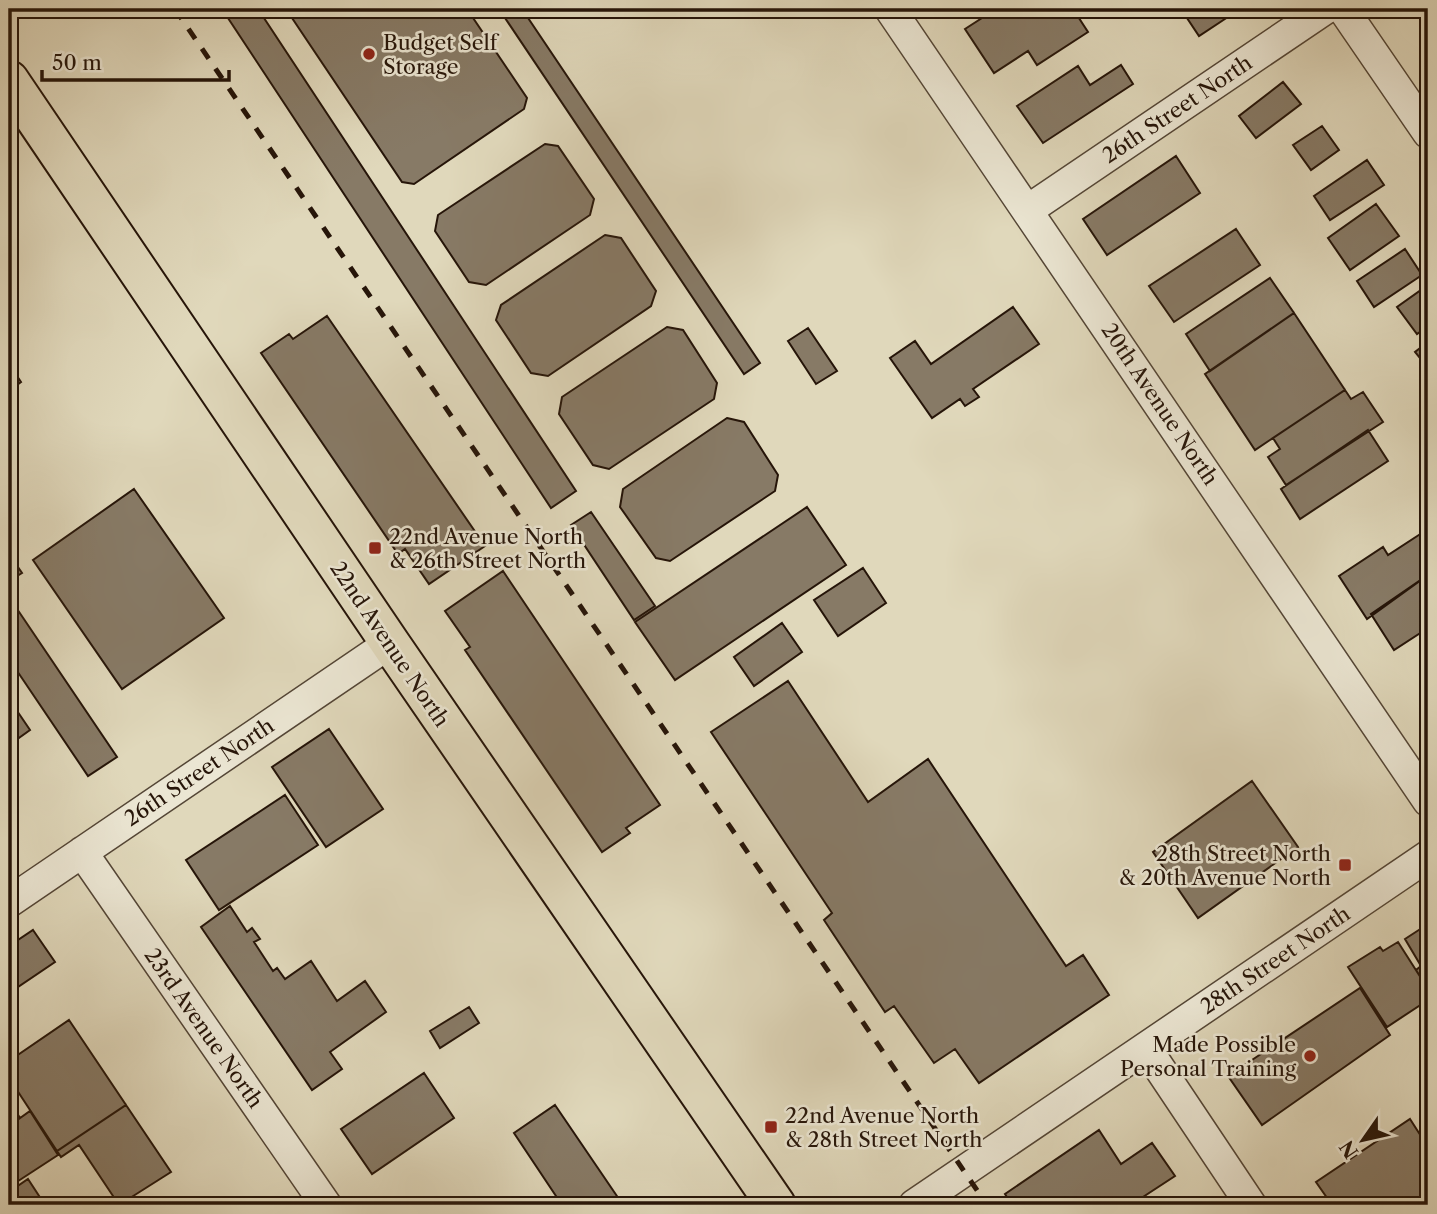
<svg xmlns="http://www.w3.org/2000/svg" width="1437" height="1214" font-family="'Libre Caslon Text',serif">
	<rect width="100%" height="100%" fill="#e0d8bb"/>
	<filter id="stains"><feTurbulence type="fractalNoise" baseFrequency=".00286" numOctaves="4"/><feColorMatrix values="0 0 0 0 .2 0 0 0 0 .09 0 0 0 0 .02 0 0 0 .5 -.17"/></filter>
	<radialGradient id="worn" r=".72"><stop offset=".6" stop-color="#630" stop-opacity="0"/><stop offset="1" stop-color="#630" stop-opacity=".3"/></radialGradient>
	<!-- building -->
	<path fill="#877a66" stroke="#261509" stroke-width="2" d="M235,9H258L576,491L551,508L226,15Z
		M286,9H467L527,98L524,109L414,184L402,182Z
		M499,9H522L760,363L744,374Z
		M996,9H1073L1088,32L1037,65L1028,51L994,73L965,29Z
		M1181,9H1236L1237,11L1199,36Z
		M1121,65L1133,84L1043,143L1017,106L1078,66L1090,85Z
		M1283,82L1301,104L1256,138L1239,116Z
		M1322,126L1339,150L1311,170L1293,145Z
		M545,144L558,146L594,199L590,215L486,285L469,282L435,231L438,215Z
		M1176,156L1200,193L1107,255L1083,219Z
		M1367,160L1384,185L1330,220L1314,196Z
		M1376,204L1399,236L1350,270L1328,238Z
		M1236,229L1260,265L1174,322L1149,286Z
		M605,235L621,238L656,291L651,306L548,376L531,373L496,320L501,305Z
		M1405,249L1422,275L1374,307L1357,281Z
		M1270,278L1294,313L1210,371L1186,334Z
		M1428,285V326L1417,334L1397,307Z
		M1013,307L1039,344L973,389L979,397L965,406L960,399L932,418L890,358L915,341L931,364Z
		M1294,313L1345,390L1255,450L1205,374Z
		M327,316L485,546L429,584L405,549L398,554L261,353L289,334L293,339Z
		M667,327L683,330L717,383L714,399L609,469L593,465L559,414L562,397Z
		M808,328L837,371L816,384L788,341Z
		M1428,342V368L1415,352Z
		M9,364L21,382L9,391Z
		M1345,390L1351,399L1363,392L1383,422L1286,485L1268,457L1280,449L1273,438Z
		M727,418L744,422L778,475L775,491L670,561L656,558L620,507L623,489Z
		M1368,430L1388,461L1300,519L1281,489Z
		M134,489L224,618L122,689L33,560Z
		M807,507L846,565L675,680L635,622Z
		M591,512L655,606L634,620L571,525Z
		M1428,529V575L1367,619L1339,576L1383,547L1388,555Z
		M9,554L22,573L9,581Z
		M863,568L886,603L838,636L814,600Z
		M503,571L660,805L626,828L630,833L602,852L465,650L470,647L445,611Z
		M1428,575V628L1394,650L1371,614Z
		M9,597L117,757L88,776L9,659Z
		M782,623L802,652L754,686L734,657Z
		M788,681L868,802L928,759L1066,966L1083,955L1109,995L979,1083L955,1049L934,1063L894,1006L885,1012L824,920L832,913L711,732Z
		M9,699L30,730L9,745Z
		M329,729L383,809L326,847L272,767Z
		M1252,781L1298,847L1198,918L1153,852Z
		M285,795L318,845L219,910L186,860Z
		M230,906L247,932L252,928L260,939L254,942L273,971L277,968L285,979L311,961L337,1001L365,981L386,1012L330,1052L342,1069L312,1090L201,927Z
		M1428,924V989L1416,970L1421,966L1405,939Z
		M33,930L55,962L9,993V946Z
		M1398,942L1428,989V1000L1387,1027L1348,967L1380,947L1383,951Z
		M1360,988L1390,1035L1262,1125L1228,1076Z
		M469,1007L479,1023L440,1048L430,1031Z
		M69,1020L126,1105L57,1151L9,1078V1061Z
		M424,1073L454,1118L372,1174L341,1129Z
		M9,1101L20,1118L9,1124Z
		M126,1105L171,1172L119,1205L79,1145L61,1157L57,1151Z
		M555,1105L623,1205H562L514,1133Z
		M30,1111L58,1155L9,1187V1126Z
		M1410,1119L1428,1147V1205H1332L1316,1182Z
		M1099,1130L1121,1164L1152,1143L1175,1176L1143,1197L1149,1205H1012L1005,1194Z
		M28,1179L45,1205H9V1192Z"/>
	<g fill="none" stroke-linecap="round" stroke-linejoin="round">
		<!-- minor casing -->
		<g stroke="#544636" stroke-width="33">
			<path id="minor" d="M890,9L1428,801
				M1343,9L1428,133
				M1028,210L1325,9
				M82,852L326,1205
				M9,902L390,643
				M1146,1048L1251,1205
				M914,1205L1428,856"/>
		</g>
		<!-- major casing -->
		<g stroke="#261509" stroke-width="42">
			<path id="major" d="M9,80L390,643L776,1205"/>
		</g>
		<!-- minor -->
		<use href="#minor" stroke="#ebe6d3" stroke-width="30"/>
		<!-- major -->
		<use href="#major" stroke="#e0d8bb" stroke-width="38"/>
		<!-- rail -->
		<path stroke="#261509" stroke-width="5" stroke-dasharray="12 12" stroke-linecap="butt" d="M175,9L987,1205"/>
	</g>
	<!-- markers -->
	<g fill="#8f2418" stroke="#ebe6d3" stroke-width="2.5">
		<circle cx="369" cy="54" r="7"/>
		<rect x="368" y="541" width="14" height="14" rx="3.5"/>
		<rect x="1338" y="858" width="14" height="14" rx="3.5"/>
		<circle cx="1310" cy="1056" r="7"/>
		<rect x="764" y="1120" width="14" height="14" rx="3.5"/>
	</g>
	<g text-anchor="middle" dominant-baseline="central" stroke-width="5" stroke-linejoin="round" paint-order="stroke">
		<!-- poi labels -->
		<g font-size="21" fill="#261509" stroke="#ebe6d3" text-anchor="start">
			<text x="383" y="42">Budget Self<tspan x="383" dy="24">Storage</tspan></text>
			<text x="389" y="536">22nd Avenue North<tspan x="389" dy="24">&amp; 26th Street North</tspan></text>
			<text x="1331" y="853" text-anchor="end">28th Street North<tspan x="1331" dy="24">&amp; 20th Avenue North</tspan></text>
			<text x="1296" y="1044" text-anchor="end">Made Possible<tspan x="1296" dy="24">Personal Training</tspan></text>
			<text x="785" y="1115">22nd Avenue North<tspan x="785" dy="24">&amp; 28th Street North</tspan></text>
		</g>
		<!-- street labels -->
		<g font-size="21" fill="#261509" stroke="#ebe6d3">
			<text transform="translate(1177 109) rotate(-34)">26th Street North</text>
			<text transform="translate(1160 404) rotate(56)">20th Avenue North</text>
			<text transform="translate(390 644) rotate(56)">22nd Avenue North</text>
			<text transform="translate(199 772) rotate(-34)">26th Street North</text>
			<text transform="translate(1275 960) rotate(-34)">28th Street North</text>
			<text transform="translate(204 1028) rotate(55)">23rd Avenue North</text>
		</g>
	</g>
	<!-- margin -->
	<rect width="1437" height="1214" fill="none" stroke="#e0d8bb" stroke-width="35"/>
	<rect x="10" y="10" width="1416" height="1193" fill="none" stroke="#261509" stroke-width="3.5"/>
	<rect x="18" y="18" width="1402" height="1179" fill="none" stroke="#261509" stroke-width="2"/>
	<!-- north arrow -->
	<g transform="translate(1363 1140) rotate(236)" stroke="#ebe6d3" stroke-width="5" paint-order="stroke">
	<path d="M0-5L12 26L0 18L-12 26Z" fill="#261509"/>
	<text y="-10" font-size="19" font-weight="bold" text-anchor="middle" fill="#261509">N</text>
	</g>
	<!-- scale -->
	<path d="M42 70v10h187v-10" fill="none" stroke="#261509" stroke-width="3.5"/>
	<text x="52" y="70" font-size="21" fill="#261509" stroke="#ebe6d3" stroke-width="5" paint-order="stroke">50 m</text>
	<rect width="100%" height="100%" filter="url(#stains)"/>
	<rect width="100%" height="100%" fill="url(#worn)"/>
</svg>
